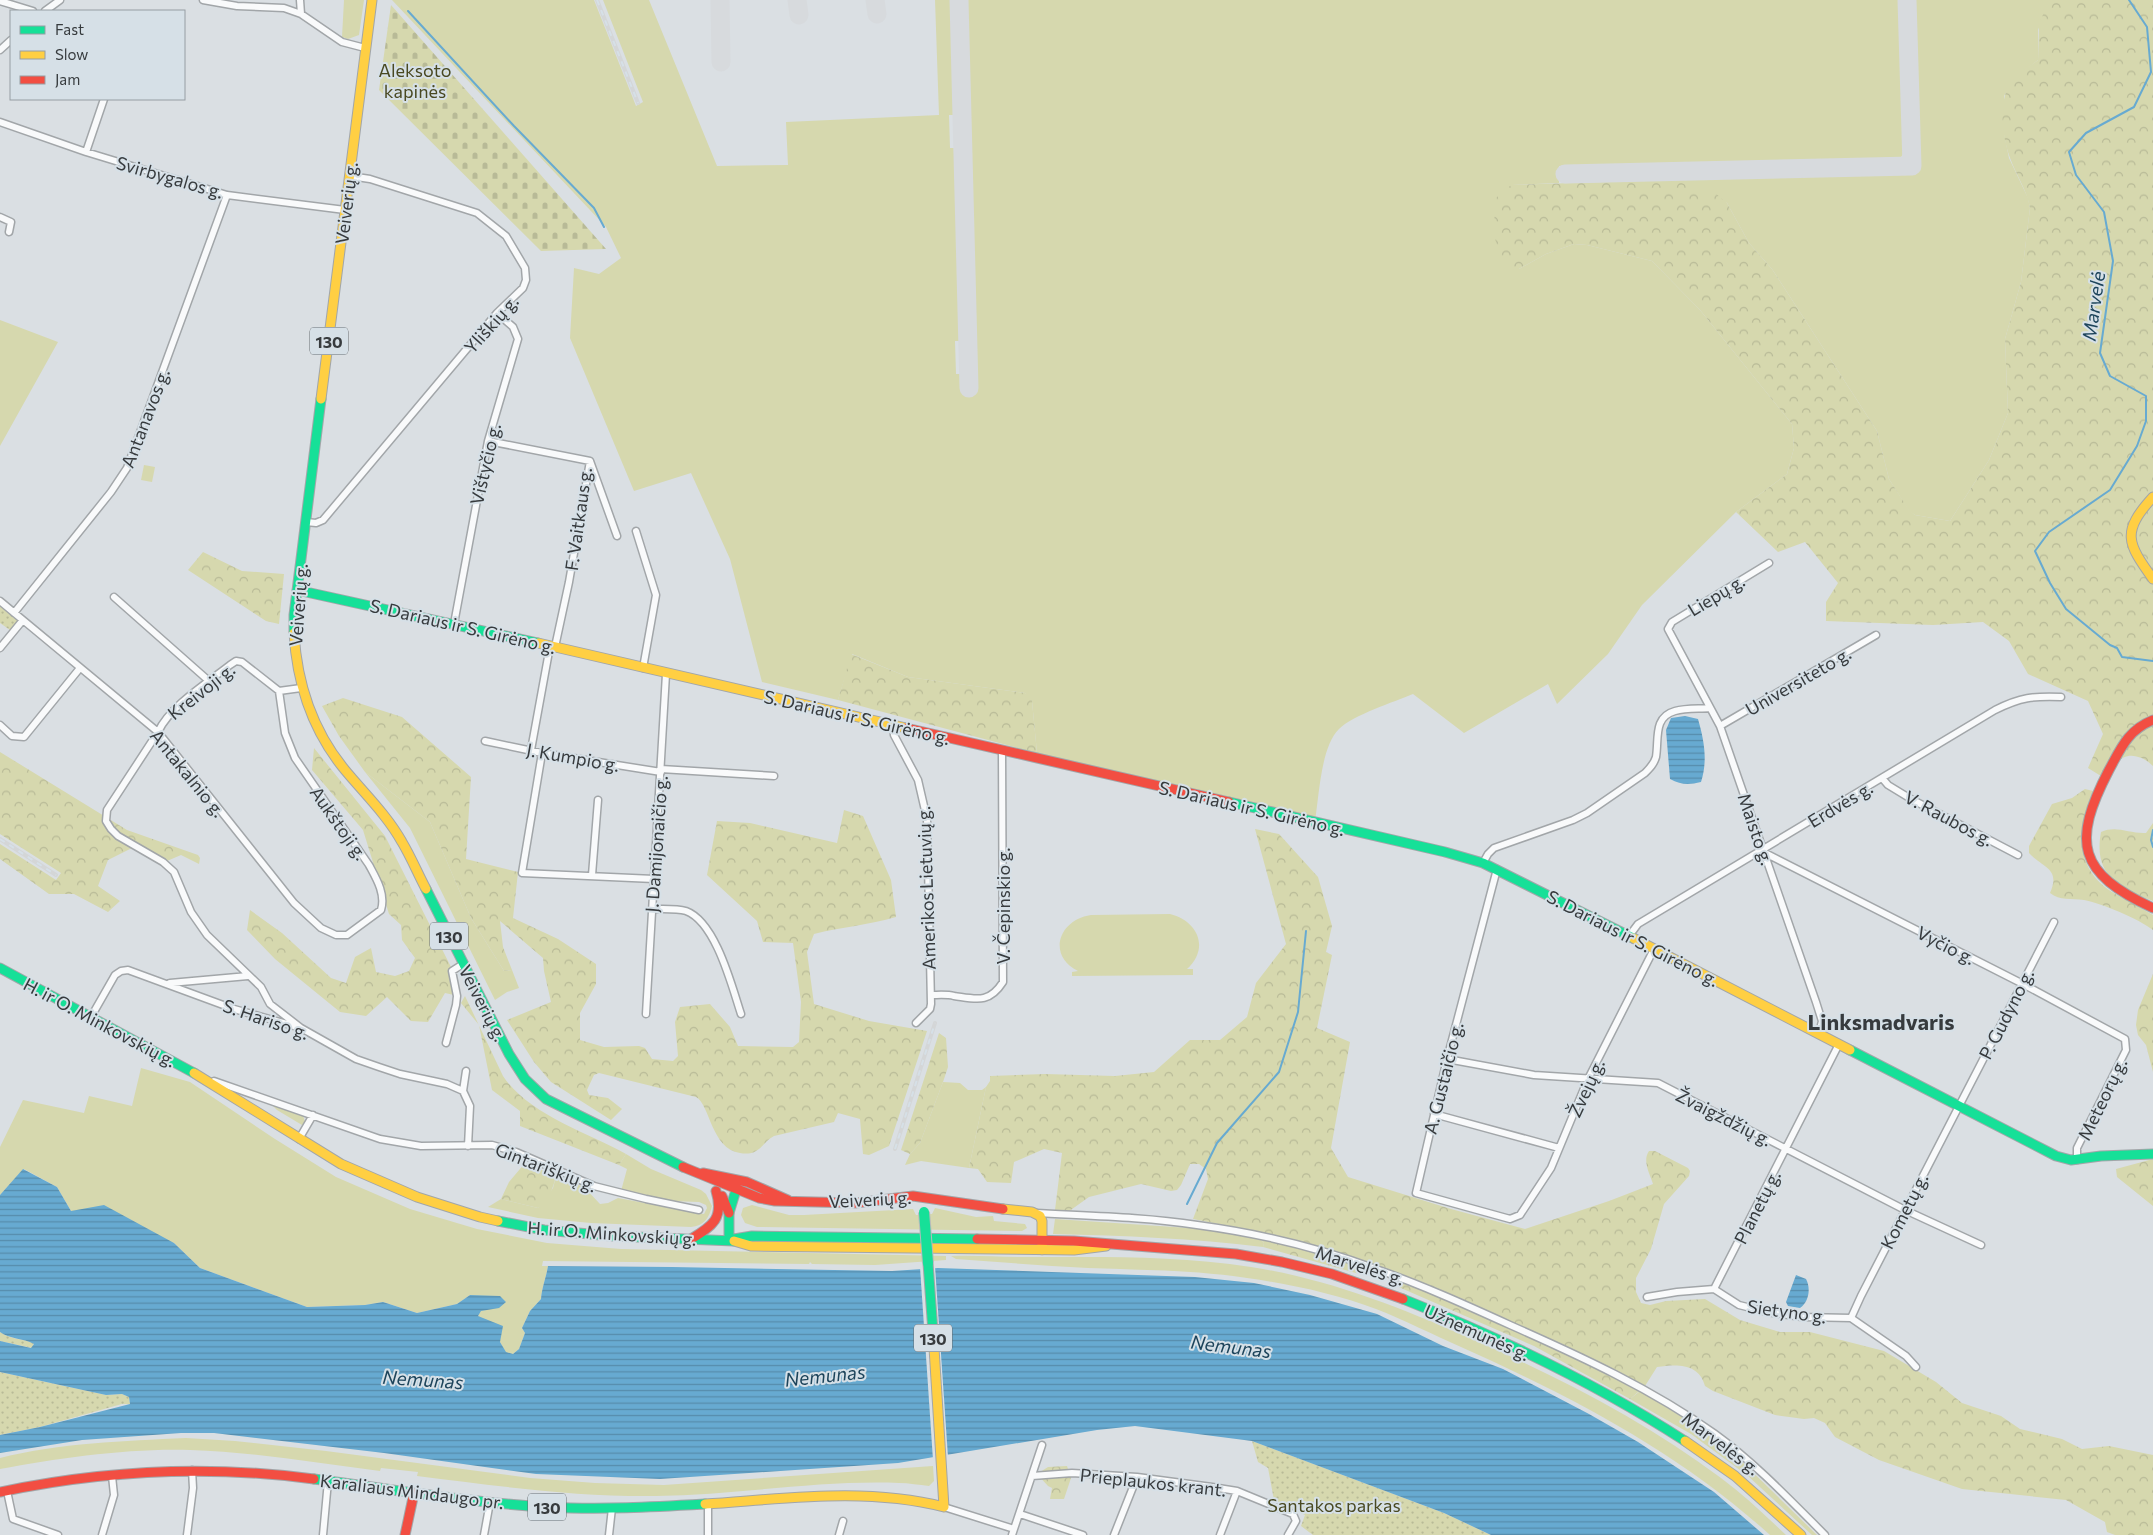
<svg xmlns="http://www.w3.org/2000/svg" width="2153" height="1535" font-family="Commissioner,sans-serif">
	<defs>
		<pattern id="forest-crowns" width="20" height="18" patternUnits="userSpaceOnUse" patternTransform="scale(1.25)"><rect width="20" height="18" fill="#d6d8ae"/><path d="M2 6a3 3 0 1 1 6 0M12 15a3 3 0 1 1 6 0" fill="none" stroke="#b8ba97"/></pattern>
		<pattern id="cemetery-stones" width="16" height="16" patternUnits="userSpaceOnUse" patternTransform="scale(1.25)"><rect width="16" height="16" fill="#d6d8ae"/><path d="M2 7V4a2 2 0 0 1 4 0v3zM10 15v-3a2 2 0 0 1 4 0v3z" fill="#b8ba97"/></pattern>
		<pattern id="park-dots" width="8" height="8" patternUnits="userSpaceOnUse" patternTransform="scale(1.25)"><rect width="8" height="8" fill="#d6d8ae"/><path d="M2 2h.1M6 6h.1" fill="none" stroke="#b8ba97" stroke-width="1.8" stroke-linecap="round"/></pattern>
		<pattern id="water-rules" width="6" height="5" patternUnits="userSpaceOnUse" patternTransform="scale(1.25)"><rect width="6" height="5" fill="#67aad1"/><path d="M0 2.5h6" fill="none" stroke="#568cab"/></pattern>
	</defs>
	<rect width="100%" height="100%" fill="#dadfe3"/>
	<!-- grass -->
	<path fill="#d6d8ae" d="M344,0H364L359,35L348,39L342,37Z
		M392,0H594L636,106L643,102L603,0H649L717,166L788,165L786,122L939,115L935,0H952L955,115H949L950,148H956L962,341H955L956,374H963V391L975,390L966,66L968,65L967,0H1902L1907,147L1900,159L1889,162L1559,166V183L1512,185L1519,269L1546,254L1574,244L1587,245L1652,261L1700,310L1792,424L1794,448L1787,474L1736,512L1642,605L1608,654L1557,704L1548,684L1464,733L1413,694C1394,702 1353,715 1339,729C1321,746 1319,796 1315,821L1037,753L1032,701L1025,693L908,677L852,654L838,700L762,682L730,559L691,473L634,491L570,338L574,268L599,274L621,258L606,227Z
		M1912,0H2050V2L2038,30V60L2015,78L2004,96V133L2009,158L2028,198L2030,208L2021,282L2005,339L2008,413L1989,460L1950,521L1915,515L1909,511L1889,479L1877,431L1772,269L1749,243L1727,203L1671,180L1917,173Z
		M0,320L58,342L0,446Z
		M144,465L155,467L152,482L141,480Z
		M365,772L430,822L471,918L504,971L512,970L519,988L507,992L495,1000L410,828Z
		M1170,914C1198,921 1210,948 1187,969H1193V975L1072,976V972L1078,971C1047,956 1058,920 1091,915Z
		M141,1068L190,1082L275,1139L336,1177L410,1209L477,1229L547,1243L621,1249L946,1256V1260L875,1265L812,1264L810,1262L809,1264L543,1261L542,1266H548C546,1278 542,1287 541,1299L530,1311L522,1328L525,1333L519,1349L513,1354L506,1353L500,1342L478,1316L480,1311L470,1295L457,1304L417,1313L383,1302L365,1305L307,1307L200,1268L174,1243L71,1211L57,1187L24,1169L0,1195V1147L23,1100L84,1113L89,1096L132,1106Z
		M943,1082L960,1083L968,1090H982L986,1087L969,1168L921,1161L905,1165L910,1154L920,1143Z
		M271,1104L303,1115L305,1122L302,1125L277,1110Z
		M626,1154L651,1169L701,1190L706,1194L712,1206C709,1218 704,1226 691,1227L591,1223L538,1218L488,1207L501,1199L538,1208L553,1188L556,1176L584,1187L600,1204L608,1203L618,1198L704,1214L707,1208L706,1205L699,1202L672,1201L621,1191L627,1169L619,1165Z
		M752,1205L789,1215H804L913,1209L916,1215L932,1214L935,1208L976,1217L993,1216L994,1221L1025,1224L1027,1228L1022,1231L757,1227L745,1223L741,1215L743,1208Z
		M1055,1219L1204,1229L1261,1240L1264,1243L1263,1247C1192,1238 1125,1236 1053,1234Z
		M951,1256C975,1255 1000,1257 1024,1257C1100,1257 1175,1255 1251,1267C1327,1279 1397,1306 1467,1337C1555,1375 1644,1420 1721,1478C1744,1495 1765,1515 1786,1535H1770C1680,1453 1571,1396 1461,1347C1433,1335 1405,1320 1376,1309C1336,1294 1290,1284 1247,1278C1195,1270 1141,1270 1088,1268C1044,1266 1000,1262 956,1259Z
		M1640,1391L1697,1426L1732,1452L1817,1535H1812L1748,1476L1691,1434L1630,1399Z
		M186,1438L235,1441L326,1451L530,1478L595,1483L664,1485L933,1466L934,1481L929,1486C919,1485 909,1483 899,1483C818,1480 737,1495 656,1496C576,1497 497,1486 417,1476L418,1472L381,1468L380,1471C317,1463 254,1452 190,1450C130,1448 59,1458 0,1469V1458C60,1443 124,1441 186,1438Z"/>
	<!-- forest -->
	<path fill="url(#forest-crowns)" d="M2050,0H2153V766C2144,757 2127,750 2117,763C2114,768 2111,776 2109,781L2088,768L2103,734L2088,701L2028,674L2009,641L1983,622L1933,625L1826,621V602L1838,583L1805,542L1778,552L1736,512L1787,474L1794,448L1792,424L1700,310L1652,261L1587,245L1574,244L1546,254L1519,269L1510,270L1500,260L1494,234L1495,200L1501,191L1512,185L1671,180L1714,192L1727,203L1749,243L1772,269L1877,431L1889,479L1909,510L1915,515L1950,521L1989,460L2008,413L2005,339L2021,282L2030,208C2027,190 2016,175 2010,158C2002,136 1997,99 2013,79C2020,72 2030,66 2038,60L2039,23Z
		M203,552L242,571L284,574L279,624L266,621L188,570Z
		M851,654L908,677L1025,693L1030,696L1032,701L1037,753L838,700Z
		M343,698L402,717L471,777L466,859L518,872L513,918L558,939L596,964V984L580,1013V1040L604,1047L639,1046L645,1048L652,1059L673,1061L678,1056L675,1022L680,1007L710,1004L730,1027L738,1046L793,1047L799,1042L801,1002L793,943L763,942L757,921L707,875L717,821L750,823L837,843L844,810L863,816L891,880L896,917C869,925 841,927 814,934L807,952L814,1004L869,1021L927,1031L889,1146L869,1155L863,1154L860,1119L838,1113L834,1122L774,1136C766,1140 763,1147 756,1151C752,1154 745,1154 740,1153C711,1149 710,1104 696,1097L599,1073L594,1075L587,1090L589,1095L608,1098L622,1109L611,1120L551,1082L534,1062L507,1020L551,1002L544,971L543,958L500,921L503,947L512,970L504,971L471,918L430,822L365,772L339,736L322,706Z
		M314,748L385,836L452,969L454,995L445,993L428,1022L411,1021L387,997L366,1016L340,1012L275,959L247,930L250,910L282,933L331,978L346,983L355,957L371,948L376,972L395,976L409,971L415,958L402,940L401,925L389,914L363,830L312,770Z
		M0,752L127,830L198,855L200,858L199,864L181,855L167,861L140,844L108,860L98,886L120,901L108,912L74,894H49L0,859V844L56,880L61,873L0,834Z
		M2085,789L2093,791C2078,828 2073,867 2112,892C2125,900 2140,907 2153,915V930C2139,919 2101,903 2084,900C2071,898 2060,901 2050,893C2061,868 2043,868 2029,853V846L2052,804L2072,798Z
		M2153,823V901C2118,887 2093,875 2101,832C2116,825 2130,834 2146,833Z
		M1255,829L1279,834L1318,877L1332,926L1326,952L1332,955L1317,1028L1350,1042L1331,1148L1348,1177L1451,1209L1525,1229L1609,1201L1653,1184C1650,1174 1642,1161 1649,1151H1655L1688,1168L1690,1171L1689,1176L1664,1204L1651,1249L1636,1278V1292L1641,1303L1650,1305L1666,1301L1705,1299L1740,1320L1780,1332H1810L1884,1351L1936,1382L1962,1403L2001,1416L2020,1429L2062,1439L2082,1449L2109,1446L2153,1455V1535H2115L2107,1532L2105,1522L2066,1500L1962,1489L1879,1460L1835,1437L1825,1423L1814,1418L1804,1419L1775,1415L1713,1391L1705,1386C1699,1363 1677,1364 1657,1367L1645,1386L1630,1399L1534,1346L1394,1285L1396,1280L1369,1272L1363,1275L1263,1247L1264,1243L1261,1240L1263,1233L1193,1219L1208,1179L1206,1169L1199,1164H1190L1181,1185L1177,1190L1171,1191L1141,1184L1089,1197L1068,1212L1055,1210L1062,1153L1044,1149L1014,1162L1011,1183L987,1182L978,1169L969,1168L986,1087L990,1081V1076L1045,1074L1115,1076L1154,1072L1190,1040H1220L1247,1017L1256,983L1286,944Z
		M2153,974V1072L2146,1045L2138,1035L2136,1025L2138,1010Z
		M465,996L503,1076C528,1114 586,1132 626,1154L619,1165L520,1126V1111L492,1090L479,1025L461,1003Z
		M939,1033L946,1038L948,1067L943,1082L920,1143L910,1154L901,1150Z
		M2153,1159V1206L2117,1177L2116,1169Z
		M525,1163L556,1176C553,1188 549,1201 538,1208L501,1199L509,1182Z
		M1067,1466L1071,1478L1064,1499H1050L1052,1488L1048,1486L1037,1474L1048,1467Z"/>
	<!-- cemetery -->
	<path fill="url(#cemetery-stones)" d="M391,5L606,249L541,251L379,90Z"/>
	<!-- park -->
	<path fill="url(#park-dots)" d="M0,606L18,621L10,630L0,623Z
		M0,1332C9,1339 23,1339 34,1343L32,1348L0,1341Z
		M0,1372L106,1395L122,1394L129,1397L130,1404H122L40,1427L0,1435Z
		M1252,1441L1444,1513L1491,1535H1313L1301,1526L1305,1515L1274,1500L1268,1468L1258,1462Z"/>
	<!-- water -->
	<path fill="url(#water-rules)" d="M1685,716L1698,719C1704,740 1708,760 1701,782C1689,785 1681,785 1670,779L1666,730L1671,718Z
		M23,1169L57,1187L71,1211L104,1205L174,1243L200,1268L307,1307L365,1305L383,1302L417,1313L457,1304L470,1295L500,1296L506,1302L499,1308L481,1311L478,1316L503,1326L500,1342L506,1352L513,1354L519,1349L525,1333L522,1328L530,1311L541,1299C542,1287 546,1278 548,1266L672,1267L892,1271L938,1268L1195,1277L1254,1283L1310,1295L1377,1314L1443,1346L1503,1369L1589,1414L1638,1442L1714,1492L1764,1535H1491L1444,1513L1252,1441L1135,1426L1097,1430L898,1463L660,1479L536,1474L384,1453L214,1433H181L82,1440L0,1453V1435L40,1427L130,1404L129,1397L122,1394L106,1395L0,1372V1341L31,1348L34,1344C23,1338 9,1339 0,1332V1195Z
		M1796,1275L1806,1279C1811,1288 1809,1302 1800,1308L1788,1306L1786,1302Z"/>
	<!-- pier -->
	<path fill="#dadfe3" d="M935,1266L948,1457L933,1460L920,1267Z"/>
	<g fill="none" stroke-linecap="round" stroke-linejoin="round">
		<!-- stream -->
		<path stroke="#67aad1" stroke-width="2" d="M2129,0L2147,27L2151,72L2134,107L2086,133L2069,152L2076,175L2104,212L2113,261L2100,353L2110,376L2146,396V421L2137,446L2110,490L2049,532L2035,551L2050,583L2066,609L2110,645L2117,648L2122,657L2153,661
			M408,11L514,126L594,208L604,227
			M2153,830L2151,840L2153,847
			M1187,1204L1217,1143L1279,1072L1298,1012L1306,931"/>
		<!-- taxiway -->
		<path stroke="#d7dadd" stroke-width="19" d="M720,0L721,62
			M797,0L799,15
			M875,0L877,14
			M959,0L969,388
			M1565,174L1912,166L1907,0"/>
		<!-- street casing -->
		<g stroke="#a2a6a9" stroke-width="9">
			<path id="street" d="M203,0L237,6L284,8L301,14L342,42L365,48
				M300,0L301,14
				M0,1L33,11
				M45,11L60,0
				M0,50L11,40
				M0,122L86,152L227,195L345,210
				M86,152L104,99
				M0,217L11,222L9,232
				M488,441L590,461L569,582L555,647
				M590,461L617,536
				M306,522L316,523L323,520L497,313L523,288L526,280L525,268L506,236L477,213L370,179L350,176
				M636,531L656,595L643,668
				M1769,563L1672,622L1668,629L1720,726L1816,1002L1822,1021L1819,1034
				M114,597L209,681
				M0,601L158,732L294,903L321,928L336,935H347L381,910C386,894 376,878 369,865L295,758L285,733L279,691
				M14,613L111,492L127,468L227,195
				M454,624L488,441L518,339L513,327L497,313
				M0,648L23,620
				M0,725L12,736L24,737L80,668
				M893,725L894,735L918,780L927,819L931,1004L930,1009L916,1023
				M1720,726L1876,635
				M485,741L542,753L661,772
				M531,750L550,646
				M542,753L522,873L654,879
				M661,769L774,776
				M1882,778L1888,785L1911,799L2018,855
				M1765,853L2021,983L2125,1039L2126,1050L2077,1148V1160
				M1483,863L1488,854L1494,848L1573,820L1587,813L1645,773C1650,768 1654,764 1656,757C1659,739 1653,717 1675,711C1686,708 1699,709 1710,708
				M1497,869L1447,1059L1416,1193L1510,1219L1520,1215L1551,1168L1588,1079L1654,949
				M592,875L598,800
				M652,909C662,909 676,908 686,911C716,922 732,987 741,1014
				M1629,936L1638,924L1995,710C2021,697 2033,696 2061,697
				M170,983L248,976
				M931,995C938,995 947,994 954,996C976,999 989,1004 1003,982L1002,750
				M646,1014L666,674
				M91,1017L115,975L121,971L128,970L234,1009L301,1028L356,1059L379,1067L400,1074L447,1084L463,1091
				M301,1028L270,1004L261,987L207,935L191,912L174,872L163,862L118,836L111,829L106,821L107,810L158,732C170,706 207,683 230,665L236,661L242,662L279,691L301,688
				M446,1043L456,1005L457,996L452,971L463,964
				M1447,1059L1534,1075L1658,1083L1905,1210L1981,1245
				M466,1071L463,1091L470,1106L468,1146
				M214,1081L380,1139L421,1146L492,1145L516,1152L594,1186L646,1199L699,1210
				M1434,1114L1559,1148
				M299,1139L313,1115
				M1035,1213C1089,1216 1144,1217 1197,1225C1257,1233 1320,1248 1376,1269C1422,1285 1466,1305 1510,1325C1580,1356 1652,1389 1715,1434C1755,1463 1790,1500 1825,1535
				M1714,1289L1839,1044
				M1647,1297L1677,1292L1714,1289L1739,1305L1767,1312L1802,1317L1851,1318L1906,1356L1916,1367
				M1851,1318L1861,1296L2054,922
				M1032,1476L1072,1473L1137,1477L1212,1487L1237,1491L1293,1514L1296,1521L1288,1535
				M7,1491L13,1519L58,1535
				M944,1507L1014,1529
				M1020,1514L1083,1535
				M102,1535L114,1495L112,1476
				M187,1535L193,1488L192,1470
				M323,1535L328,1481
				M484,1535L490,1502
				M609,1535L612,1508
				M708,1535V1504
				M839,1535L843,1521
				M1012,1535L1042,1445
				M1114,1535L1137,1477
				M1220,1535L1237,1491"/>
		</g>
		<!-- fast casing -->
		<g stroke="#a2a6a9" stroke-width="11">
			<path id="fast" d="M297,590L538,643
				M294,633V615L321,399
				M1229,802L1445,852L1483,863L1633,938
				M426,889L509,1054L525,1079L546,1099L683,1167
				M0,968L194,1073
				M1850,1050L2056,1156L2071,1160L2101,1156L2153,1154
				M498,1221L544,1230L612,1236L734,1241
				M734,1239L752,1236L977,1239
				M729,1240V1213L736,1190
				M928,1263L933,1332
				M1403,1299C1501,1338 1597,1384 1685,1441
				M314,1479C392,1489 470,1503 548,1507C600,1510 653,1507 705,1504"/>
		</g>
		<!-- slow casing -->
		<g stroke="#a2a6a9" stroke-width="11">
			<path id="slow" d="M321,399L372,0
				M2153,497C2121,532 2127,543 2153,579
				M294,633C297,684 312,730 345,770C364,793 387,815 402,842C411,857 418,874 426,889
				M538,643L906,728
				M1633,938L1850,1050
				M194,1073L341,1164L417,1197L480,1217L498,1221
				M1003,1209L1032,1212L1040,1216L1042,1221V1250
				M734,1241L751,1246L1074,1250L1106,1246
				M1685,1441L1735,1476L1801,1535
				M705,1504C784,1499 865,1487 944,1507L933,1332"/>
		</g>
		<!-- jam casing -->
		<g stroke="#a2a6a9" stroke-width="11">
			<path id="jam" d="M2153,720C2128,730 2121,748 2109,770C2071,843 2078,873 2153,908
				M906,728L1229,802
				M683,1167L759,1198L775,1201L856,1203L913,1196L1003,1209
				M703,1173L747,1182L788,1200
				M722,1196L729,1213
				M691,1239C713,1226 724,1218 716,1191
				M977,1239L1074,1241L1236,1254L1282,1262L1332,1274L1403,1299
				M0,1492C104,1470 208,1465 314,1479
				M405,1535L414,1493"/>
		</g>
		<!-- street -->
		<use href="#street" stroke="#f9fafb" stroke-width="6"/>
		<!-- fast -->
		<use href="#fast" stroke="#16e098" stroke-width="9"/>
		<!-- slow -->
		<use href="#slow" stroke="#ffcf43" stroke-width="9"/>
		<!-- jam -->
		<use href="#jam" stroke="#f24e42" stroke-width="9"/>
		<!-- rail casing -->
		<g stroke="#d4d6d7" stroke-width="4">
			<path id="rail" d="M597,0L638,103
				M0,839L56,875
				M895,1149L935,1023"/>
		</g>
		<!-- rail -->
		<use href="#rail" stroke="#d6e0e7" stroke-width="2" stroke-dasharray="5.5" stroke-linecap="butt"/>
		<!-- fast-bridge casing -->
		<g stroke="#b7babc" stroke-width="12" stroke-linecap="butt">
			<path id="fast-bridge" d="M924,1212L928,1263"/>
		</g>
		<!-- fast-bridge -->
		<use href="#fast-bridge" stroke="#16e098" stroke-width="10"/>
	</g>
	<g text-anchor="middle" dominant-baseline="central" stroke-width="4" stroke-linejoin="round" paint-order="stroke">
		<!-- shield labels -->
		<g fill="#d6e0e7" stroke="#676c71" stroke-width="1">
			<rect x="310" y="327.5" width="38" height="27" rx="4"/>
			<rect x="430" y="922.5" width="38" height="27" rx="4"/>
			<rect x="914" y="1324.5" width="38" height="27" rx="4"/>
			<rect x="528" y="1493.5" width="38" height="27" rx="4"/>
		</g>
		<g font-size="16" font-weight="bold" fill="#373b3e">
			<text x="329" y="341">130</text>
			<text x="449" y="936">130</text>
			<text x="933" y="1338">130</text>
			<text x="547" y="1507">130</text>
		</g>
		<!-- park labels -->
		<g font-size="18" fill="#494922" stroke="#d6e0e7">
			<text x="415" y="70">Aleksoto<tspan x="415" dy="21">kapinės</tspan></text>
			<text x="1334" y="1505">Santakos parkas</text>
		</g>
		<!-- street labels -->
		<g font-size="18" fill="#373b3e" stroke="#d6e0e7">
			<text transform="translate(170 177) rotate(16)">Svirbygalos g.</text>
			<text transform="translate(346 203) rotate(-83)">Veiverių g.</text>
			<text transform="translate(491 324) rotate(-48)">Yliškių g.</text>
			<text transform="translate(145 418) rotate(-69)">Antanavos g.</text>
			<text transform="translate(485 464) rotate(-77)">Vištyčio g.</text>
			<text transform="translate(578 519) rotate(-82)">F. Vaitkaus g.</text>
			<text transform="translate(1716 595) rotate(-31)">Liepų g.</text>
			<text transform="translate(298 605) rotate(-86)">Veiverių g.</text>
			<text transform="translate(463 626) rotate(13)">S. Dariaus ir S. Girėno g.</text>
			<text transform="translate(1798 681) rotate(-30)">Universiteto g.</text>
			<text transform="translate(201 691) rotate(-38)">Kreivoji g.</text>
			<text transform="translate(857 717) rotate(13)">S. Dariaus ir S. Girėno g.</text>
			<text transform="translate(573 757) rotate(10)">J. Kumpio g.</text>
			<text transform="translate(188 773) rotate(51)">Antakalnio g.</text>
			<text transform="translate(1840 804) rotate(-31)">Erdvės g.</text>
			<text transform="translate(1252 808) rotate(13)">S. Dariaus ir S. Girėno g.</text>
			<text transform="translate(1949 818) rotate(28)">V. Raubos g.</text>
			<text transform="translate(339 823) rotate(55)">Aukštoji g.</text>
			<text transform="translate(1756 829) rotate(71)">Maisto g.</text>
			<text transform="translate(656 844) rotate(-86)">J. Damijonaičio g.</text>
			<text transform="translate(926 888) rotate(-92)">Amerikos Lietuvių g.</text>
			<text transform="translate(1003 906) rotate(-90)">V. Čepinskio g.</text>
			<text transform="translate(1633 938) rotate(27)">S. Dariaus ir S. Girėno g.</text>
			<text transform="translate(1946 945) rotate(27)">Vyčio g.</text>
			<text transform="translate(483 1003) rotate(63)">Veiverių g.</text>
			<text transform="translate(2006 1014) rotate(-63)">P. Gudyno g.</text>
			<text transform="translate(266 1019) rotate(19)">S. Hariso g.</text>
			<text transform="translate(100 1022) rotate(28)">H. ir O. Minkovskių g.</text>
			<text transform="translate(1443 1078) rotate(-76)">A. Gustaičio g.</text>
			<text transform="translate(1586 1088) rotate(-65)">Žvejų g.</text>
			<text transform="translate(2102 1099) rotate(-64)">Meteorų g.</text>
			<text transform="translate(1724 1117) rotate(27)">Žvaigždžių g.</text>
			<text transform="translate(546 1167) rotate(21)">Gintariškių g.</text>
			<text transform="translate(870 1199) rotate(-3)">Veiverių g.</text>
			<text transform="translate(1757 1207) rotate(-63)">Planetų g.</text>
			<text transform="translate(1904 1211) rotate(-63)">Kometų g.</text>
			<text transform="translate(612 1233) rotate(4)">H. ir O. Minkovskių g.</text>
			<text transform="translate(1360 1265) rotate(18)">Marvelės g.</text>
			<text transform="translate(1787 1311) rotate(8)">Sietyno g.</text>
			<text transform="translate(1477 1332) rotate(24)">Užnemunės g.</text>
			<text transform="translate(1721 1443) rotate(37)">Marvelės g.</text>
			<text transform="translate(1153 1482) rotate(6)">Prieplaukos krant.</text>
			<text transform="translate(412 1491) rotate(7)">Karaliaus Mindaugo pr.</text>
		</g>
		<!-- water labels -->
		<g font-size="19" font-style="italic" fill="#1d445b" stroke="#d6e0e7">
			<text transform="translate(2093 306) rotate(-82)">Marvelė</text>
			<text transform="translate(1231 1346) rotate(7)">Nemunas</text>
			<text transform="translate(825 1375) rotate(-6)">Nemunas</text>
			<text transform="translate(423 1379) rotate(4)">Nemunas</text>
		</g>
		<!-- district labels -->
		<g font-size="22" font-weight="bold" fill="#373b3e" stroke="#d6e0e7">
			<text x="1881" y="1021">Linksmadvaris</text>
		</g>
	</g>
	<!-- legend -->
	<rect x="10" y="10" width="175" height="90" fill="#d6e0e7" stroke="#969ea3"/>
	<rect x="20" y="26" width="25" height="8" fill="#16e098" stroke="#969ea3"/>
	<text x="55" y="35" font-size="15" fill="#373b3e">Fast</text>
	<rect x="20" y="51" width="25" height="8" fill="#ffcf43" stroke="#969ea3"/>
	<text x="55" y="60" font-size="15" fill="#373b3e">Slow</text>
	<rect x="20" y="76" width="25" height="8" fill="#f24e42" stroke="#969ea3"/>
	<text x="55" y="85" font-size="15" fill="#373b3e">Jam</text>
</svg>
